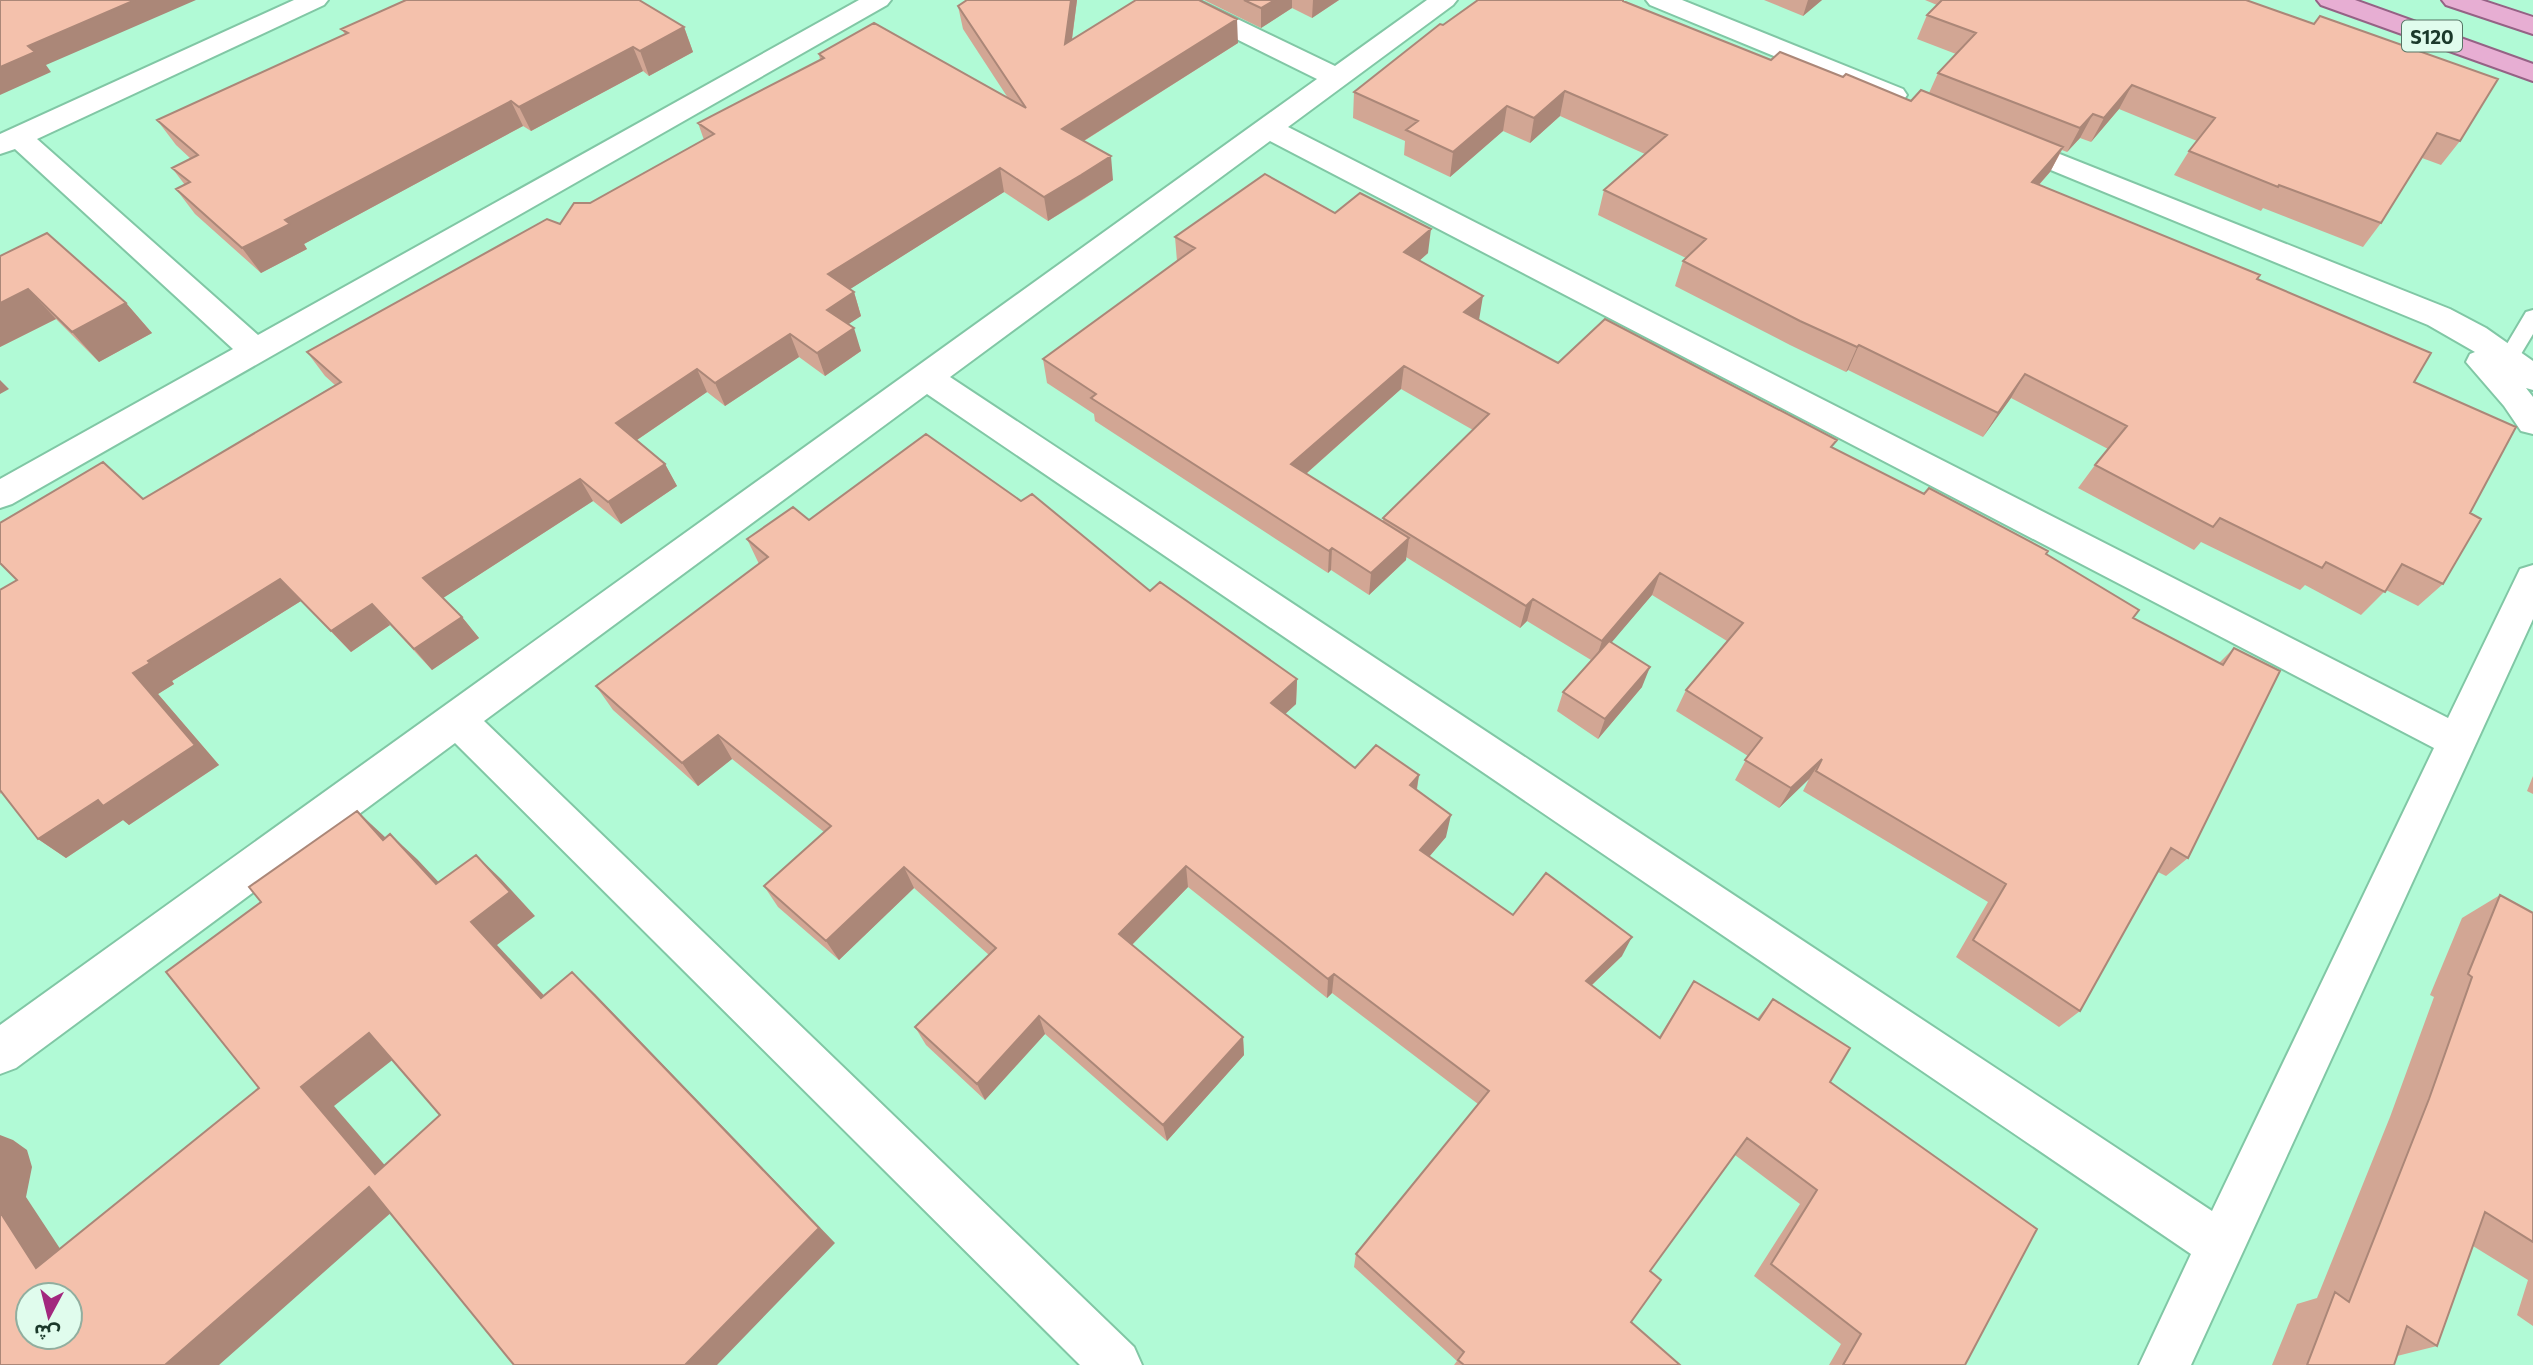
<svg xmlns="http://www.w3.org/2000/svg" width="2533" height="1365" font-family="Commissioner,'Noto Sans Arabic',sans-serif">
	<rect width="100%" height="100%" fill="#b1fad6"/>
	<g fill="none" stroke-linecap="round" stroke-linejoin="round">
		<!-- lane casing -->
		<g stroke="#81c7a5" stroke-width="4">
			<path id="lane" d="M2533,310V334L2515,364L2508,366L2501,364L2498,359L2501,354L2526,312Z"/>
		</g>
		<!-- street casing -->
		<g stroke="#81c7a5" stroke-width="4">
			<path id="street" d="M294,0H328L324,5L37,139L258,335L859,0H891L887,5L12,504L0,508V479L233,349L15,149L0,154V134Z
				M1164,0H1198L1335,66L1427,0H1457L1453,5L1288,127L2448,718L2520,569L2533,565V619L2191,1365H2139L2191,1254L927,394L484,721L1134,1347L1142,1365H1080L455,743L16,1068L0,1074V1025L1317,79L1168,5ZM1270,141L2434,748L2212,1211L950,377Z
				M1646,0H1682L1903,89L1907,95L1903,101L1893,103L1883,101L1650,5Z
				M2007,133L2450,309L2486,328L2533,361V390L2526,388L2533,397V434L2521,431L2504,406L2466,362L2470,354L2475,352L2428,325L1997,148L1993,142L1997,136Z"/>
		</g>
		<!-- primary casing -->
		<g stroke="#956285" stroke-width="4">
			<path id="primary" d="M2317,0H2355L2533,64V81L2321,5Z
				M2442,0H2481L2533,17V34L2446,5Z"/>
		</g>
		<!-- lane -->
		<use href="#lane" fill="#fff" fill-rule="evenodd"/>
		<!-- street -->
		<use href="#street" fill="#fff" fill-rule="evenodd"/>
		<!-- primary -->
		<use href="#primary" fill="#e7aed3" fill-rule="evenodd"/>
	</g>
	<!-- wall -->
	<path fill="#d2a694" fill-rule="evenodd" d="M967,0H1077L1072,40L1238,43L1084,141L1113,180L1084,199L1048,221L1004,192L850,289L854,292L861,316L848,324L861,351L825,376L799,357L725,406L707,392L637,440L665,464L677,486L621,524L593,501L443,598L462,617L479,638L432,670L390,625L351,652L301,601L172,681L174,684L158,694L219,765L129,825L123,820L66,858L38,839L2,792L0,794L17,580L143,499L335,385L325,376L307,352L560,224L590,203L704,140L698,123L820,60L819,54L1008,98L963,29L958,6Z
		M1204,0H1339L1312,18L1292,8L1261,28Z
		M1764,0H1822L1803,16Z
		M1925,0H2246L2460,141L2441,165L2422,158L2381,223L2363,247L2263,208L2261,211L2174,175L2189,151L2197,141L2119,109L2091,142L2080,138L2067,152L2062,150L2050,172L2039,185L2257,279L2414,382L2470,513L2443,584L2418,606L2386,590L2361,615L2305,585L2300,590L2201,542L2194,550L2078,488L2095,465L2108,449L2011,398L1983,437L1848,370L1846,372L1790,345L1675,286L1683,261L1686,258L1598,215L1604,190L1645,154L1560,116L1530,143L1503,131L1450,177L1404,155L1405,141L1353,118L1354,92L1443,25L1625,2L1771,60L1843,77L1911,101L1929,93L1938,73L1956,54L1917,39L1927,15L1937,5Z
		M641,1L684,27L693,52L649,76L643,71L531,131L523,126L304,244L307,249L261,273L195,214L176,189L185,185L172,168L191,159L176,145L157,120L345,34L341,29Z
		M1335,213L1428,253L1419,261L1479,321L1558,363L1833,448L2046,554L2133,618L2219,663L2234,648L2188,858L2166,876L2158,872L2080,1011L2059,1027L1956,957L1988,902L1803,791L1809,779L1779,808L1735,780L1748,756L1676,711L1686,690L1727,641L1652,595L1611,642L1642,687L1598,739L1557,711L1563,692L1591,660L1527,621L1520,628L1406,557V560L1369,595L1331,570L1328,573L1095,421L1094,414L1047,383L1043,359L1177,261L1175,237ZM1401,389L1473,430L1383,518V521L1306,474Z
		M0,256L126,303L152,333L99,362L56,319L0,347Z
		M809,520L1150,591L1297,679L1296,704L1285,714L1355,768L1419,775L1417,790L1446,837L1429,857L1513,915L1622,956L1592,985L1659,1037L1694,981L1757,1019L1773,999L1830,1082L1965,1365H1829L1841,1344L1754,1276L1800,1204L1735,1155L1650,1271L1631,1322L1680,1365H1454L1457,1361L1354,1267L1356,1254L1478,1104L1332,993L1327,998L1188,887L1132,945L1243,1037L1244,1055L1167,1141L1045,1034L985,1100L926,1045L915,1027L989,955L914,888L839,960L778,907L764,886L824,832L732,759L698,786L613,710L596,686L759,564L747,539Z
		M2533,776V794L2527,791Z
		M2500,895L2533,913V1326L2517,1315L2528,1280L2473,1246L2437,1346L2397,1356L2394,1365H2272L2297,1304L2317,1298L2390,1117L2434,997L2430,995L2462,918Z"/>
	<!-- shaded-wall -->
	<path fill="#ab8778" d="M135,0H196L46,65L51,72L0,95V67L28,46Z
		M1071,0H1077L1068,68L1065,44Z
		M1275,0H1292V8L1261,28V8Z
		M1313,0H1339L1312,18Z
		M1808,0H1822L1803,16Z
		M1237,19L1238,43L1066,152L1062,129Z
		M684,27L693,52L649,76L640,51Z
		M633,47L643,71L531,131L519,107Z
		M2132,85L2119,109L2091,142L2104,118Z
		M1565,91L1560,116L1530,143L1534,118Z
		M511,101L523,126L304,244L307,249L261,273L242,248L285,220Z
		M1507,106L1503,131L1450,177L1453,152Z
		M2093,114L2080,138L2067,152L2080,128Z
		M2063,147L2050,172L2019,207L2032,182Z
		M1111,156L1113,180L1048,221L1044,197Z
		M1000,168L1004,192L836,298L828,274Z
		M1431,229L1428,253L1401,277L1404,252Z
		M28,289L56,319L0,347V303Z
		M854,292L861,316L835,333L827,310Z
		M1483,296L1479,320L1460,336L1464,312Z
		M126,303L152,333L99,362L72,332Z
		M854,328L861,351L825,376L817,353Z
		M790,334L799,357L725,406L715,383Z
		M1859,345L1848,370L1846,372L1857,347Z
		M1404,366L1401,389L1291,487V464Z
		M697,369L707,392L628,446L616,423Z
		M2025,374L2011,398L1983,437L1998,413Z
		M0,380L9,389L0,394Z
		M665,464L677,486L621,524L608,502Z
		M580,479L593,501L440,600L423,578Z
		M1409,538L1406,560L1369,595L1371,573Z
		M1332,548L1331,570L1328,573L1329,551Z
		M1660,573L1652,595L1595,662L1602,641Z
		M280,579L301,601L172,681L174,684L158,694L219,765L129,825L123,820L66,858L38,839L133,673L148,661Z
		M1533,599L1527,621L1520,628L1526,606Z
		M372,604L390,625L351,652L331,631Z
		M462,617L479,638L432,670L414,649Z
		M1650,667L1642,687L1598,739L1605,719Z
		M1297,679L1296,704L1271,727V703Z
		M718,735L732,759L698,786L682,763Z
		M1822,759L1809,779L1779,808L1791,788Z
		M1419,775L1415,798L1410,785Z
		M357,811L385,837L411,865L383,840Z
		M1451,815L1446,837L1416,872L1420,850Z
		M390,834L417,859L463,908L436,884Z
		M476,855L501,879L535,916L497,945L566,1019L541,998L471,922Z
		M1186,866L1188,887L1123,954L1119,934Z
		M904,867L914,888L839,960L826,941Z
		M1632,937L1622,956L1576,1000L1586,981Z
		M572,972L595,994L835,1243L717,1365H685Z
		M1334,974L1332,993L1327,998L1328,979Z
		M1039,1016L1045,1034L985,1100L977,1084Z
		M369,1033L400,1054L334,1106L407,1191L375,1174L301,1087Z
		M1243,1037L1244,1055L1167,1141L1163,1125Z
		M0,1135L13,1140L27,1150L32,1167L26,1197L82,1282L36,1268L0,1212Z
		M369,1187L402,1203L219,1365H165Z"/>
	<!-- building -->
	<path fill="#f4c1ac" stroke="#ab8778" stroke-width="2" fill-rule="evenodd" d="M0,0H135L28,46L35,52L0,67Z
		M406,0H639L684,27L640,51L633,47L519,107L511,101L285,220L290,224L242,248L176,189L190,182L172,168L198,155L157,120L348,33L341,29Z
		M967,0H1071L1065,44L1136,0H1199L1237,19L1062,129L1111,156L1081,175L1044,197L1000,168L828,274L854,292L827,310L854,328L817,353L790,334L715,383L697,369L616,423L665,464L608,502L580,479L423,578L462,617L414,649L372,604L331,631L280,579L148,661L150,663L133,673L195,745L103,806L98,800L38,839L0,790V590L17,580L0,563V523L103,462L143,499L341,382L307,352L547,219L560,224L574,203H590L714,134L698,123L824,58L819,54L874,23L1026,108L958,6Z
		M1244,0H1275L1261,8Z
		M1478,0H1623V1L1771,60L1780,52L1843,77L1846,74L1911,101L1921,90L2063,147L2032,182L2260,275L2257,279L2431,353L2414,382L2516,427L2470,513L2481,519L2443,584L2402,564L2385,592L2326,562L2322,568L2220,518L2213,527L2095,465L2127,426L2025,374L1998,413L1859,345L1857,347L1800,321L1683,261L1706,239L1604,190L1667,135L1565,91L1534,118L1507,106L1453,152L1406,130L1418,121L1354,92L1440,24L1443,25Z
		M1942,0H2246L2314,24L2320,16L2498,79L2460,141L2437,133L2381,223L2279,185L2278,187L2189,151L2215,118L2132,85L2104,118L2093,114L2080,128L1938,73L1976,33L1927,15Z
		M1265,174L1335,213L1360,193L1431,229L1404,252L1483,296L1464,312L1558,363L1605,319L1837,440L1831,447L1924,494L1929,488L2048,551L2046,554L2139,610L2133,618L2223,665L2234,648L2280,671L2188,858L2171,848L2080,1011L1973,940L2006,884L1816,771L1822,759L1791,788L1745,760L1762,738L1686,690L1743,623L1660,573L1602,641L1533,599L1526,606L1383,518L1489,414L1404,366L1291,464L1409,538L1371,573L1332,548L1329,551L1091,398L1096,394L1043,359L1195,248L1175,237Z
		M47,233L126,303L72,332L28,289L0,303V256Z
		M926,434L1021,501L1032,494L1150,591L1160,582L1297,679L1271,703L1355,768L1376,745L1419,775L1410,785L1451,815L1420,850L1513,915L1546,873L1632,937L1586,981L1660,1038L1694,981L1759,1020L1773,999L1850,1048L1830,1082L2037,1229L1965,1365H1843L1861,1334L1771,1264L1817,1190L1747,1138L1650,1271L1661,1280L1631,1322L1680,1365H1464L1458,1360L1464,1352L1356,1254L1489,1091L1334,974L1328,979L1186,866L1119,934L1243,1037L1163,1125L1039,1016L977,1084L915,1027L996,948L904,867L826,941L764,886L831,826L718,735L682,763L596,686L768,557L747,539L793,507L809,520Z
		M1609,641L1650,667L1605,719L1563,692Z
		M357,811L383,840L390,834L436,884L476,855L510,892L471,922L541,998L572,972L819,1228L685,1365H514L369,1187L165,1365H0V1212L36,1268L259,1088L166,972L261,902L249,887ZM369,1033L440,1115L375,1174L301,1087ZM28,1295H70V1337H28Z
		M2500,895L2533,913V1242L2485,1212L2437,1346L2407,1326L2394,1365H2307L2335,1292L2349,1302L2429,1099L2472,977L2468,974Z"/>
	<g text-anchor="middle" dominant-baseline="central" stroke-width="7" stroke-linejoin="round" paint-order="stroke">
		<!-- shield labels -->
		<rect fill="#e0fced" stroke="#567465" stroke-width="2" x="2402" y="20.5" width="60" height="31" rx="5"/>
		<g font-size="19" font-weight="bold" fill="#1b392b">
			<text x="2432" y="36">S120</text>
		</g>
	</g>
	<!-- north arrow -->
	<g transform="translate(49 1316) rotate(187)"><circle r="33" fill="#e0fced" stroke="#91ae9f" stroke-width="2"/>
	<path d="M0-5L12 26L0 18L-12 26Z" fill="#a2287e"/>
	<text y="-10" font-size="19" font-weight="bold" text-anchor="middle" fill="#1b392b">ش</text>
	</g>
</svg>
